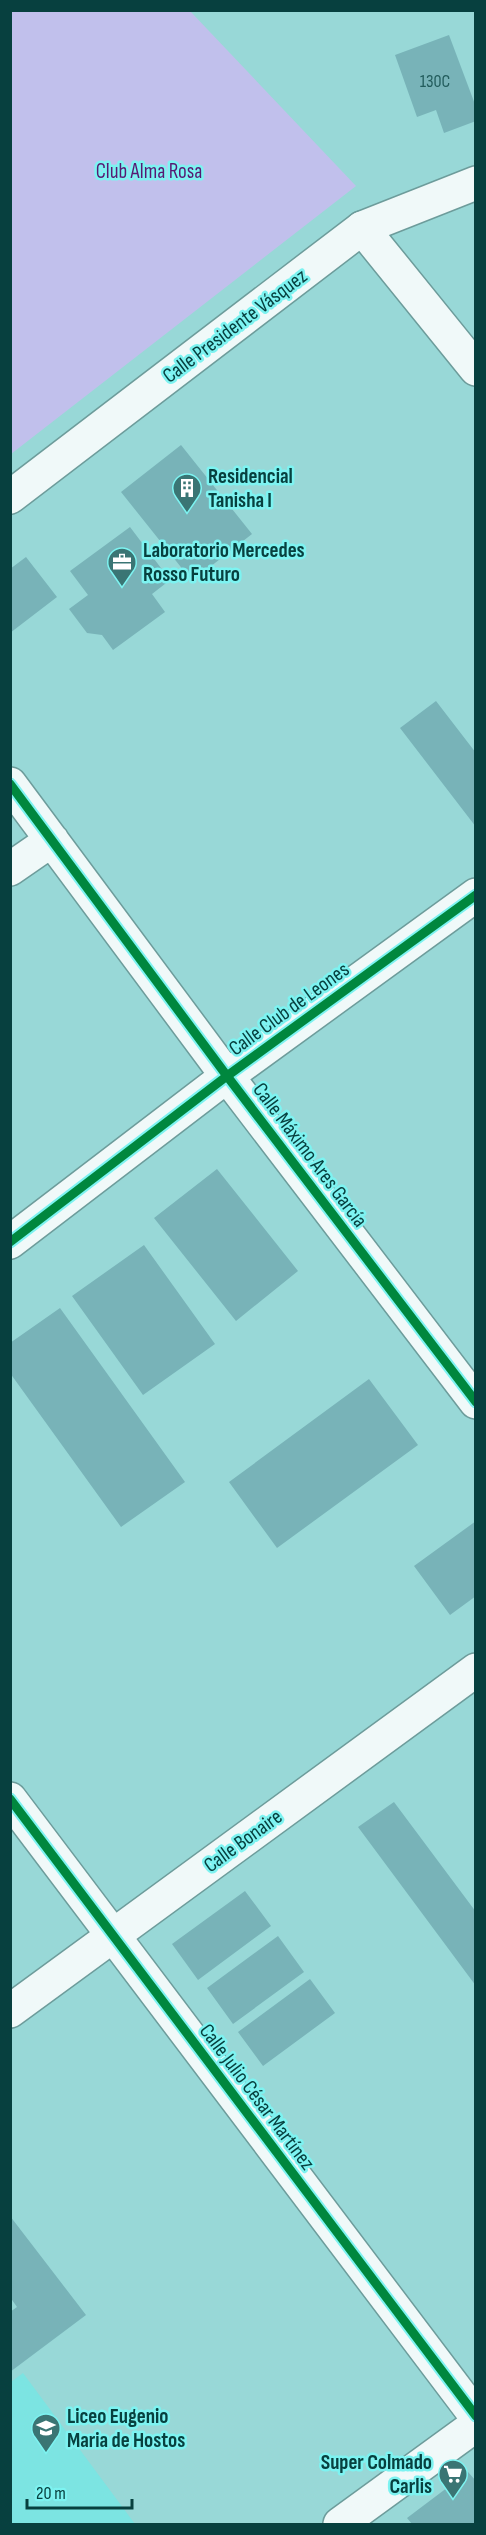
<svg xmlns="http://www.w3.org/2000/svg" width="486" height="2535" font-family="'Sofia Sans Condensed',sans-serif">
	<rect width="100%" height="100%" fill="#98d8d7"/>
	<!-- built -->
	<path fill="#7ce4e2" d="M23,2373L135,2524H11V2382Z"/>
	<!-- green -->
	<path fill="#c1c0ec" d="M11,10L190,11L356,186L11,454Z"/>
	<!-- building -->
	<path fill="#78b3b8" d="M449,35L476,107V121L444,133L436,110L417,117L395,55Z
		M181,445L252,534L192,581L121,492Z
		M130,527L170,580L152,594L165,612L113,650L102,635L87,633L69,609L88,595L70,571Z
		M26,557L57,597L10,633V569Z
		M436,701L476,753V827L400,728Z
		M217,1169L298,1271L236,1321L154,1218Z
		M144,1245L215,1344L143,1395L72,1296Z
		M60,1308L185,1482L121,1527L10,1373V1343Z
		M369,1379L418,1445L277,1548L229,1482Z
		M476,1521V1596L450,1615L414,1566Z
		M394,1802L476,1912V1986L358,1827Z
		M245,1891L271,1926L198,1980L172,1944Z
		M278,1936L304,1972L233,2024L207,1988Z
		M310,1979L335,2013L263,2066L238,2032Z
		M10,2216L86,2315L10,2372V2312L17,2307L10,2297Z
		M468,2472L476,2481V2524H412L407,2518Z"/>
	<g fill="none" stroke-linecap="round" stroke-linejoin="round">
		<!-- minor casing -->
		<g stroke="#6d9c9b" stroke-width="36">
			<path id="minor" d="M362,228L476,369
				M10,784L227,1076L476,1402
				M10,869L52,840
				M10,1242L227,1076L476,895
				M10,1799L476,2416
				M10,2011L476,1670"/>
		</g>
		<!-- tertiary casing -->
		<g stroke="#6d9c9b" stroke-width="36">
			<path id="tertiary" d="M10,497L362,228L476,183
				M340,2524L476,2425"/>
		</g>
		<!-- minor -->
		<use href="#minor" stroke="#f0f9f9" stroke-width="33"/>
		<!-- tertiary -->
		<use href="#tertiary" stroke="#f0f9f9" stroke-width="33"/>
		<!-- cycleway casing -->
		<g stroke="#7df3f1" stroke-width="13">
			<path id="cycleway" d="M10,784L227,1076L476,1402
				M10,1242L227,1076L476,895
				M10,1799L476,2416"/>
		</g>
		<!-- cycleway -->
		<use href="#cycleway" stroke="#00873e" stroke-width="9"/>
	</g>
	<!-- icons -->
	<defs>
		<g id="building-pin" transform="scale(1.5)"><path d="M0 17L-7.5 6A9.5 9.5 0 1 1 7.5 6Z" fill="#3a7574" stroke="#7df3f1"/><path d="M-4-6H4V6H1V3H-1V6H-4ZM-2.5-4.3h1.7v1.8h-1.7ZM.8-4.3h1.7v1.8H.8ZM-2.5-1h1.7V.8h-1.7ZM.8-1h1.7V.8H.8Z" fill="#fff"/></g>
		<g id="office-pin" transform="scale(1.5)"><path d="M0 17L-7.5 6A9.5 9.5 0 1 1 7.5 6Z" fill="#3a7574" stroke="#7df3f1"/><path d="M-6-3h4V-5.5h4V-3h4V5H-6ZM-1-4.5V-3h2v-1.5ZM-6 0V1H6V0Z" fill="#fff"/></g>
		<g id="school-pin" transform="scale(1.5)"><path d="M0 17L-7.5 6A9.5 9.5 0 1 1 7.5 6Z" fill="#3a7574" stroke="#7df3f1"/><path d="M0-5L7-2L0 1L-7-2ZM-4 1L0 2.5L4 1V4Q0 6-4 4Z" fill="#fff"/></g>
		<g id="supermarket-pin" transform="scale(1.5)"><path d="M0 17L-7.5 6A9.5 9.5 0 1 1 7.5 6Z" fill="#3a7574" stroke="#7df3f1"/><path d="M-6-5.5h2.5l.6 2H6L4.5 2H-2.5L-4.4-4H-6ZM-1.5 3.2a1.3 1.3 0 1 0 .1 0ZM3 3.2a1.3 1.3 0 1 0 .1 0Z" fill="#fff"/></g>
	</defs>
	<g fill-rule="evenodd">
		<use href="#building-pin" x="187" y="488"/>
		<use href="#office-pin" x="122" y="562"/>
		<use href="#school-pin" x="46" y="2428"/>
		<use href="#supermarket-pin" x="453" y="2474"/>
	</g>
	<g text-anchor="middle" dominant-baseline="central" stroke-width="5" stroke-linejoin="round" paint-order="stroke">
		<!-- number labels -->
		<g font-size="18" fill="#235d5d">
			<text x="435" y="81">130C</text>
		</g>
		<!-- park labels -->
		<g font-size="21" fill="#581972" stroke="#7df3f1">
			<text x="149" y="171">Club Alma Rosa</text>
		</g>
		<!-- street labels -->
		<g font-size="21" fill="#07403f" stroke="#7df3f1">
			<text transform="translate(235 326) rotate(-37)">Calle Presidente Vásquez</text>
			<text transform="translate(289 1009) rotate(-36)">Calle Club de Leones</text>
			<text transform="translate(310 1155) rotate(53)">Calle Máximo Ares García</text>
			<text transform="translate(243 1841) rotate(-36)">Calle Bonaire</text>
			<text transform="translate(257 2097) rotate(53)">Calle Julio César Martínez</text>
		</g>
		<!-- poi labels -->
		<g font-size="21" font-weight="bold" fill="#07403f" stroke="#7df3f1" text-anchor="start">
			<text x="208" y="476">Residencial<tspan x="208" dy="24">Tanisha I</tspan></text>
			<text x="143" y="550">Laboratorio Mercedes<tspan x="143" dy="24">Rosso Futuro</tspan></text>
			<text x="67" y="2416">Liceo Eugenio<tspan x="67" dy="24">Maria de Hostos</tspan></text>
			<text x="432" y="2462" text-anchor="end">Super Colmado<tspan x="432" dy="24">Carlis</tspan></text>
		</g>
	</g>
	<!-- border -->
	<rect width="486" height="2535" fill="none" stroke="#07403f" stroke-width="24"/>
	<!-- scale -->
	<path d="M27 2499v9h105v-9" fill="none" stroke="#07403f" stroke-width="3"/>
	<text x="36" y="2499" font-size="18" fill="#07403f" stroke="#7df3f1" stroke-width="4.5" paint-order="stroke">20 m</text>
</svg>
